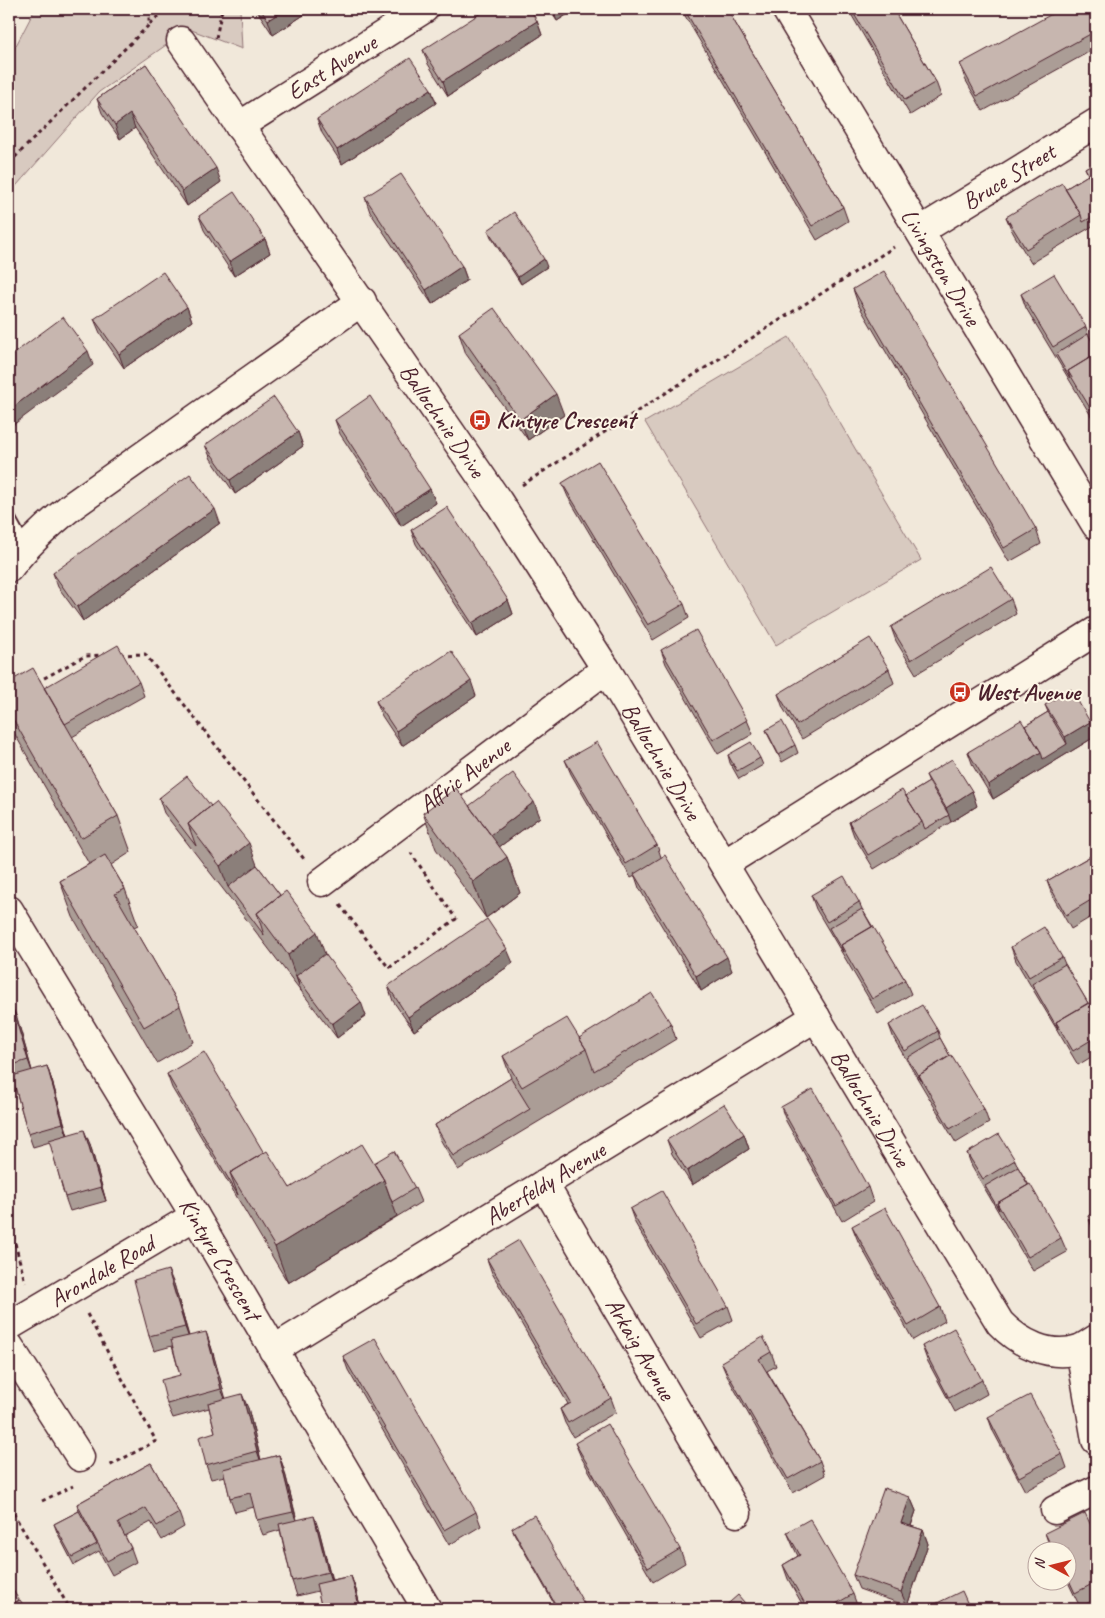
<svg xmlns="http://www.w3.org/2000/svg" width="1105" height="1618" font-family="Caveat,sans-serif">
	<rect width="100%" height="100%" fill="#f1e8da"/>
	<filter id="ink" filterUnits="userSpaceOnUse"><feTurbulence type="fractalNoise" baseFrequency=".02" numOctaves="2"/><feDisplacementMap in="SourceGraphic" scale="10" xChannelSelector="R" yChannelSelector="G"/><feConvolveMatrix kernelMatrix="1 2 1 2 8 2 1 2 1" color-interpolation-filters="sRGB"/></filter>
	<g filter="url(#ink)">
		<!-- green -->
		<path fill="#d8cac0" stroke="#917476" d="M35,9H240L242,49L189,29L99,92L9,194V59Z
			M789,337L921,560L776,645L645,422Z"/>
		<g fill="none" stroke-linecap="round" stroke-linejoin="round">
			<!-- lane casing -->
			<g stroke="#4a1f2b" stroke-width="18">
				<path id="lane" d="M9,521L24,548"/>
			</g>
			<!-- street casing -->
			<g stroke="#4a1f2b" stroke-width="31">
				<g id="street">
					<path id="s1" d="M786,9L1096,525"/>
					<path id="s2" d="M181,41L498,501L606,669L1000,1323C1019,1343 1050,1359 1079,1349C1085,1347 1091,1342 1096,1339"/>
					<path id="s3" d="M239,126L424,9"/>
					<path id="s4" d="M920,231L1096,123"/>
					<path d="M9,568C27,544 48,525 72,506L362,301"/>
					<path d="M724,864L1096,631"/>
					<path id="s5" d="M322,882L606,669"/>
					<path id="s6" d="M9,910L195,1216L427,1609"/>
					<path id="s7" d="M544,1184L737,1513"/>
					<path id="s8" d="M9,1326L195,1216"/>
					<path d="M9,1346L80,1457"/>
					<path d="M1080,1349L1096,1440"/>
					<path id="s9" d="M273,1350L816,1017"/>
					<path d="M1055,1510L1096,1490"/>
				</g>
			</g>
			<!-- path -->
			<path stroke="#4a1f2b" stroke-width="3" stroke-dasharray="4 4" stroke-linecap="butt" d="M150,24L165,9
				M216,38L222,9
				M9,163L149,25V9
				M522,485L894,247
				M120,655L145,654L304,859
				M37,682L85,656L104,655
				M340,905L389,968L456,919L411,853
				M9,1220L25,1282
				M87,1314L156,1441L109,1466
				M42,1501L73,1486
				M9,1506L70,1609"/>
			<!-- lane -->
			<use href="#lane" stroke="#fcf5e5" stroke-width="14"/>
			<!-- street -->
			<use href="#street" stroke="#fcf5e5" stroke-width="28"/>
		</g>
		<!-- wall -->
		<path fill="#ab9d96" stroke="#4a1f2b" d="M256,9H313L273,35Z
			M549,9H576L557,21Z
			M681,9H727L843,207L848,221L817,240Z
			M848,9H893L936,82L941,96L910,115Z
			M1096,9V48L983,111L965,79L960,64Z
			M537,21L542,35L448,96L428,64L423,50Z
			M146,64L221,182L187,206L135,128L120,139L102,113L97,99Z
			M431,89L436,103L342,164L322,133L317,119Z
			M1096,162V224L1031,263L1012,231L1006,217L1065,189L1088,175L1085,168Z
			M365,197L462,266L467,280L432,304L370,212Z
			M199,216L265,239L270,253L234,276L204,230Z
			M488,230L547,267L521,284L491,237Z
			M853,289L1036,529L1041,544L1009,562L858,304Z
			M1021,294L1086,327L1088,334L1096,348V424L1026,308Z
			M187,307L192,321L124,368L100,333L94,319Z
			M459,333L564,415L528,440L466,354Z
			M335,420L430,489L436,503L401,526L340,434Z
			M298,432L303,446L235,494L211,459L205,445Z
			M562,483L684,604L689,618L653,640L568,497Z
			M220,523L83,621L58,587L53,573Z
			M411,530L508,600L513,614L477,637L416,544Z
			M1011,599L1016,614L916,674L896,641L891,627Z
			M661,650L747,720L753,734L718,754L666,664Z
			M889,669L894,683L802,739L783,708L778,694Z
			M9,682L44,688L139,682L144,696L72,737L118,816L131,852L111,865L125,889L138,925L134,927L180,1006L193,1042L157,1063L73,917L60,881L89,864L9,724Z
			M476,696L402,746L382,716L376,701Z
			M1045,705L1090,722L1096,736L993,799L973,766L968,752L1025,726L1048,712Z
			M766,730L795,745L798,753L782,762L769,737Z
			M728,755L760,758L763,765L739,779L730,763Z
			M565,760L657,845L661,857L732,971L701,991L639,888L635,876L631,878L571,774Z
			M926,775L977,806L874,869L854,836L849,822L906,796L929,782Z
			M159,798L257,865L325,954L366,1016L337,1038L233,902L164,813Z
			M469,806L540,817L499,847L507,857L520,893L486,918L436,849L423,813Z
			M1096,853V914L1071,929L1052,895L1047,881Z
			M811,895L859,902L862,909L905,980L911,994L878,1014L816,909Z
			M1011,947L1062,957L1065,964L1088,1003L1096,1015V1054L1078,1065L1016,961Z
			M513,963L414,1031L393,1001L388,986Z
			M11,1004L17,1018L32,1071L47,1066L52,1081L68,1135L90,1144L106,1201L70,1211L65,1197L50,1142L33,1147L28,1133L13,1080L9,1081V1005Z
			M671,1024L676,1039L458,1170L440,1139L435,1125L511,1078L503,1056L579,1038Z
			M889,1025L938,1031L940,1038L950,1056L984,1109L989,1123L956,1143L894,1039Z
			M167,1074L264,1153L290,1188L374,1163L415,1188L421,1202L288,1283L244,1209L172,1088Z
			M781,1107L868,1187L873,1202L842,1221L786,1121Z
			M744,1134L749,1149L692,1185L672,1154L667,1140Z
			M967,1153L1015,1160L1018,1167L1061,1238L1067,1252L1033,1271L972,1167Z
			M630,1209L728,1306L733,1320L701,1338L635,1223Z
			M1096,1210V1235L1093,1230L1088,1216Z
			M852,1226L940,1307L945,1321L913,1340L858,1241Z
			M487,1259L611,1398L616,1412L573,1437L565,1423L560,1409L568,1404L492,1273Z
			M174,1284L189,1336L211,1346L225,1398L248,1408L261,1460L279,1455L284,1469L297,1520L319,1530L332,1580L351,1576L356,1590L361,1609H322L318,1591L297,1596L292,1581L280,1530L263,1535L257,1520L254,1507L235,1512L230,1498L225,1476L211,1479L206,1465L215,1432L209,1408L173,1418L167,1404L180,1375L172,1346L154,1351L149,1336Z
			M922,1346L982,1380L987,1394L955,1412L927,1360Z
			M771,1352L776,1366L767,1371L820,1461L825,1475L793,1493L727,1376L721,1362Z
			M343,1356L476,1512L481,1526L449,1545L348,1370Z
			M988,1417L1062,1454L1067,1468L1025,1491L993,1431Z
			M575,1443L680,1549L685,1563L653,1582L581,1457Z
			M151,1463L179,1513L184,1527L162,1540L151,1522L125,1536L131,1548L136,1562L112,1575L99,1551L74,1565L57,1532L54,1524L79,1511L77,1504Z
			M910,1497L916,1511L911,1526L923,1530L928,1544L907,1606L859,1589L853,1575Z
			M512,1528L587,1609H557L515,1535Z
			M787,1532L853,1594L858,1608L857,1609H805L788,1579L783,1565L798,1556L793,1546Z
			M1045,1533L1096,1536V1599L1080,1607L1067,1580H1068V1550H1051Z"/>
		<!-- shaded-wall -->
		<path fill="#8b7f7a" stroke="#4a1f2b" d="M286,9H313L273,35L268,20Z
			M552,9H576L557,21Z
			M537,21L542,35L448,96L443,81Z
			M431,89L436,103L342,164L337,150Z
			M130,114L135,128L120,139L115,125Z
			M216,168L221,182L187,206L182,191Z
			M265,239L270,253L234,276L229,262Z
			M544,259L547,267L521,284L518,277Z
			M462,266L467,280L432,304L426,290Z
			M187,307L192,321L124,368L119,354Z
			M88,351L93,365L9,428V410Z
			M556,394L564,415L528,440L520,420Z
			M298,432L303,446L235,494L230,480Z
			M430,489L436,503L401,526L395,512Z
			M215,509L220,523L83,621L77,607Z
			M508,600L513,614L477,637L472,623Z
			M471,681L476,696L402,746L396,731Z
			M1090,722L1096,736L993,799L988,785L1041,752L1067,744L1065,737Z
			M972,791L977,806L951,822L946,808Z
			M534,802L540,817L491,853L486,839Z
			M249,843L262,879L228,887L220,866Z
			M507,857L520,893L486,918L473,882Z
			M317,932L330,968L296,976L301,991L288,955Z
			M507,949L513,963L414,1031L408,1017Z
			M727,957L732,971L701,991L696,976Z
			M361,1002L366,1016L337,1038L332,1024Z
			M11,1004L17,1018L33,1074L28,1060Z
			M47,1066L52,1081L68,1137L63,1123Z
			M84,1130L90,1144L106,1201L101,1187Z
			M744,1134L749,1149L692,1185L687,1171Z
			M384,1180L397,1216L288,1283L275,1247Z
			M168,1270L174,1284L190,1341L185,1327Z
			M206,1332L211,1346L227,1403L221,1389Z
			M242,1394L248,1408L262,1465L257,1451Z
			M279,1455L284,1469L298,1526L293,1512Z
			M910,1497L916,1511L907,1537L901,1523Z
			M314,1516L319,1530L333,1587L328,1572Z
			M923,1530L928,1544L907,1606L901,1592Z
			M351,1576L356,1590L361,1609H360Z"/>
		<!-- building -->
		<path fill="#c7b6af" stroke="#4a1f2b" d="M260,9H286L268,20Z
			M487,9H530L537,21L443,81L423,50Z
			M684,9H727L843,207L812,226Z
			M851,9H893L936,82L905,100Z
			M1061,9H1096V31L977,96L960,64Z
			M410,58L431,89L337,150L317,119Z
			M146,64L216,168L182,191L130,114L115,125L97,99Z
			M1096,162V187L1085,168Z
			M401,174L462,266L426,290L365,197Z
			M1088,175L1096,190V215L1083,222L1081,215L1065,189Z
			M1062,183L1081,215L1026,249L1006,217Z
			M234,192L265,239L229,262L199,216Z
			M514,212L544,259L518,277L488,230Z
			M884,271L1036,529L1004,548L853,289Z
			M163,272L187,307L119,354L94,319Z
			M1054,274L1086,327L1053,347L1021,294Z
			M494,308L556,394L520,420L459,333Z
			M63,317L88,351L9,410V357Z
			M1088,334L1096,348V354L1068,371L1070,378L1056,354Z
			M1096,354V418L1068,371Z
			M370,396L430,489L395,512L335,420Z
			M274,397L298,432L230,480L205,445Z
			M598,461L684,604L648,625L562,483Z
			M190,474L215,509L77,607L53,573Z
			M447,507L508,600L472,623L411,530Z
			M991,567L1011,599L911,660L891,627Z
			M696,630L747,720L713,740L661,650Z
			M870,638L889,669L797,725L778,694Z
			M118,645L139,682L65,724L44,688Z
			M451,651L471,681L396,731L376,701Z
			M33,668L118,816L81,838L9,712V682Z
			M1071,689L1090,722L1065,737L1045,705Z
			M1048,712L1067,744L1043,759L1041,752L1025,726Z
			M1021,720L1041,752L988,785L968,752Z
			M782,721L795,745L779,755L766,730Z
			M597,742L657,845L626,864L565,760Z
			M751,742L760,758L737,771L728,755Z
			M952,759L972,791L946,808L926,775Z
			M513,773L534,802L491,835L469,806Z
			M187,776L211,806L188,824L196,846L159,798Z
			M929,782L949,815L925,829L922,822L906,796Z
			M456,788L507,857L473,882L423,813Z
			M902,790L922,822L868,855L849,822Z
			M216,802L249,843L220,866L188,824Z
			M1096,853V897L1066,915L1047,881Z
			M105,855L125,889L115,894L180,1006L144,1027L60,881Z
			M665,855L727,957L696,976L634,874Z
			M257,865L280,895L257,913L264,935L228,887Z
			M844,876L859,902L827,922L811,895Z
			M286,891L317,932L288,955L257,913Z
			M862,909L872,927L841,945L843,952L829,928Z
			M487,919L507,949L408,1017L388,986Z
			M873,926L905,980L872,999L841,945Z
			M1044,927L1062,957L1029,977L1011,947Z
			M325,954L361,1002L332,1024L296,976Z
			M1065,964L1088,1003L1056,1022L1058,1029L1032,984Z
			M652,993L671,1024L594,1071L586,1049L579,1038Z
			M1089,1003L1096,1015V1037L1073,1051L1056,1022Z
			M11,1004L28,1060L9,1066V1005Z
			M922,1005L938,1031L905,1051L889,1025Z
			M567,1018L586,1049L522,1087L503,1056Z
			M940,1038L950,1056L919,1075L922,1082L907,1058Z
			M204,1052L264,1153L230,1173L238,1195L167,1074Z
			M951,1055L984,1109L950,1129L919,1075Z
			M47,1066L63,1123L28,1133L12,1076Z
			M511,1078L530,1109L453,1156L435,1125Z
			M813,1089L868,1187L836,1206L781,1107Z
			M724,1104L744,1134L687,1171L667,1140Z
			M84,1130L101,1187L65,1197L49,1140Z
			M999,1134L1015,1160L983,1179L967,1153Z
			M362,1144L384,1180L275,1247L230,1173L267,1151L290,1188Z
			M394,1151L415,1188L392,1202L384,1180L374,1163Z
			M1018,1167L1028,1185L997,1203L999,1210L985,1186Z
			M1030,1184L1061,1238L1028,1257L997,1203Z
			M662,1191L728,1306L696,1324L630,1209Z
			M885,1208L940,1307L908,1326L852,1226Z
			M1096,1210V1230L1088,1216Z
			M519,1240L611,1398L568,1423L560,1409L571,1403L487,1259Z
			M168,1270L185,1327L149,1336L134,1280Z
			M954,1328L982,1380L949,1398L922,1346Z
			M206,1332L221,1389L167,1404L161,1380L180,1375L171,1340Z
			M763,1337L771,1352L759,1359L820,1461L788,1479L721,1362Z
			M375,1338L476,1512L444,1530L343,1356Z
			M242,1394L257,1451L206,1465L199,1437L215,1432L208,1403Z
			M1030,1395L1062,1454L1019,1477L988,1417Z
			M607,1424L680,1549L648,1568L575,1443Z
			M279,1455L293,1512L257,1520L250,1493L230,1498L223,1469Z
			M151,1463L179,1513L157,1526L146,1508L118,1523L131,1548L107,1561L77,1504Z
			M884,1488L910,1497L901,1523L923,1530L901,1592L853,1575Z
			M79,1511L97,1544L72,1557L54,1524Z
			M1085,1513L1096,1536V1582L1075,1593L1068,1578V1550H1053L1045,1533Z
			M534,1515L587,1609H558L512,1528Z
			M314,1516L328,1572L292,1581L279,1524Z
			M810,1519L853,1594L827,1609H808L783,1565L800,1555L787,1532Z
			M351,1576L360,1609H322L316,1584Z
			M9,1584L19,1600L9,1606Z
			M962,1591L970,1609H925Z
			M738,1595L750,1609H722Z
			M20,1600L26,1609H9V1606Z"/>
	</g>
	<!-- icons -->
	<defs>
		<g id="bus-disc" transform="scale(1.125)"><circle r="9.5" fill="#c8321e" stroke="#fcf5e5"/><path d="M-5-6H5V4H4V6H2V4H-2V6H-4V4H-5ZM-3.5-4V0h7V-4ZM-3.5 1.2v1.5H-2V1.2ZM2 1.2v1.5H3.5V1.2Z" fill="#fff"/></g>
	</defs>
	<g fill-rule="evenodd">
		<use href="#bus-disc" x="480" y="420"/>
		<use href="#bus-disc" x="960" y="692"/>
	</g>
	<g text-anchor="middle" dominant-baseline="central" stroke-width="4" stroke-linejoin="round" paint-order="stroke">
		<!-- street labels -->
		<g font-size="24" fill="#4a1f2b" stroke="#fcf5e5">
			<text stroke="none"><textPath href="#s3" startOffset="110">East Avenue</textPath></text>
			<text stroke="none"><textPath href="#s4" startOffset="104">Bruce Street</textPath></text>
			<text stroke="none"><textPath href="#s1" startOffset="301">Livingston Drive</textPath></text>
			<text stroke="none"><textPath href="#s2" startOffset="461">Ballochnie Drive</textPath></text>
			<text stroke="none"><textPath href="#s2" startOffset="866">Ballochnie Drive</textPath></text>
			<text stroke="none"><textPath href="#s5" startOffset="178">Affric Avenue</textPath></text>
			<text stroke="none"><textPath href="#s2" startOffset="1271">Ballochnie Drive</textPath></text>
			<text stroke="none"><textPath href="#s9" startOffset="319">Aberfeldy Avenue</textPath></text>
			<text stroke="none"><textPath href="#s6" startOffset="408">Kintyre Crescent</textPath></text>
			<text stroke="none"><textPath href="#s8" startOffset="108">Arondale Road</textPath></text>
			<text stroke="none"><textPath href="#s7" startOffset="191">Arkaig Avenue</textPath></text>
		</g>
		<!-- poi labels -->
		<g font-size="24" font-weight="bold" fill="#4a1f2b" stroke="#fcf5e5" text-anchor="start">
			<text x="496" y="420">Kintyre Crescent</text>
			<text x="976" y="692">West Avenue</text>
		</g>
	</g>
	<!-- margin -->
	<rect width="1105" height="1618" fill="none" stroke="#fcf5e5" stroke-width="30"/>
	<rect x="15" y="15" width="1075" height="1588" fill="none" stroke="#4a1f2b" stroke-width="2" filter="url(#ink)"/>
	<!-- north arrow -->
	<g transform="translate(1052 1566) rotate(277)"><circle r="24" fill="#fcf5e5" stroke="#b59f9b"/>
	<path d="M0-4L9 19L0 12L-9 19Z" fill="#c8321e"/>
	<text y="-8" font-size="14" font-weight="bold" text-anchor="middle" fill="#4a1f2b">N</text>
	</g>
</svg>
